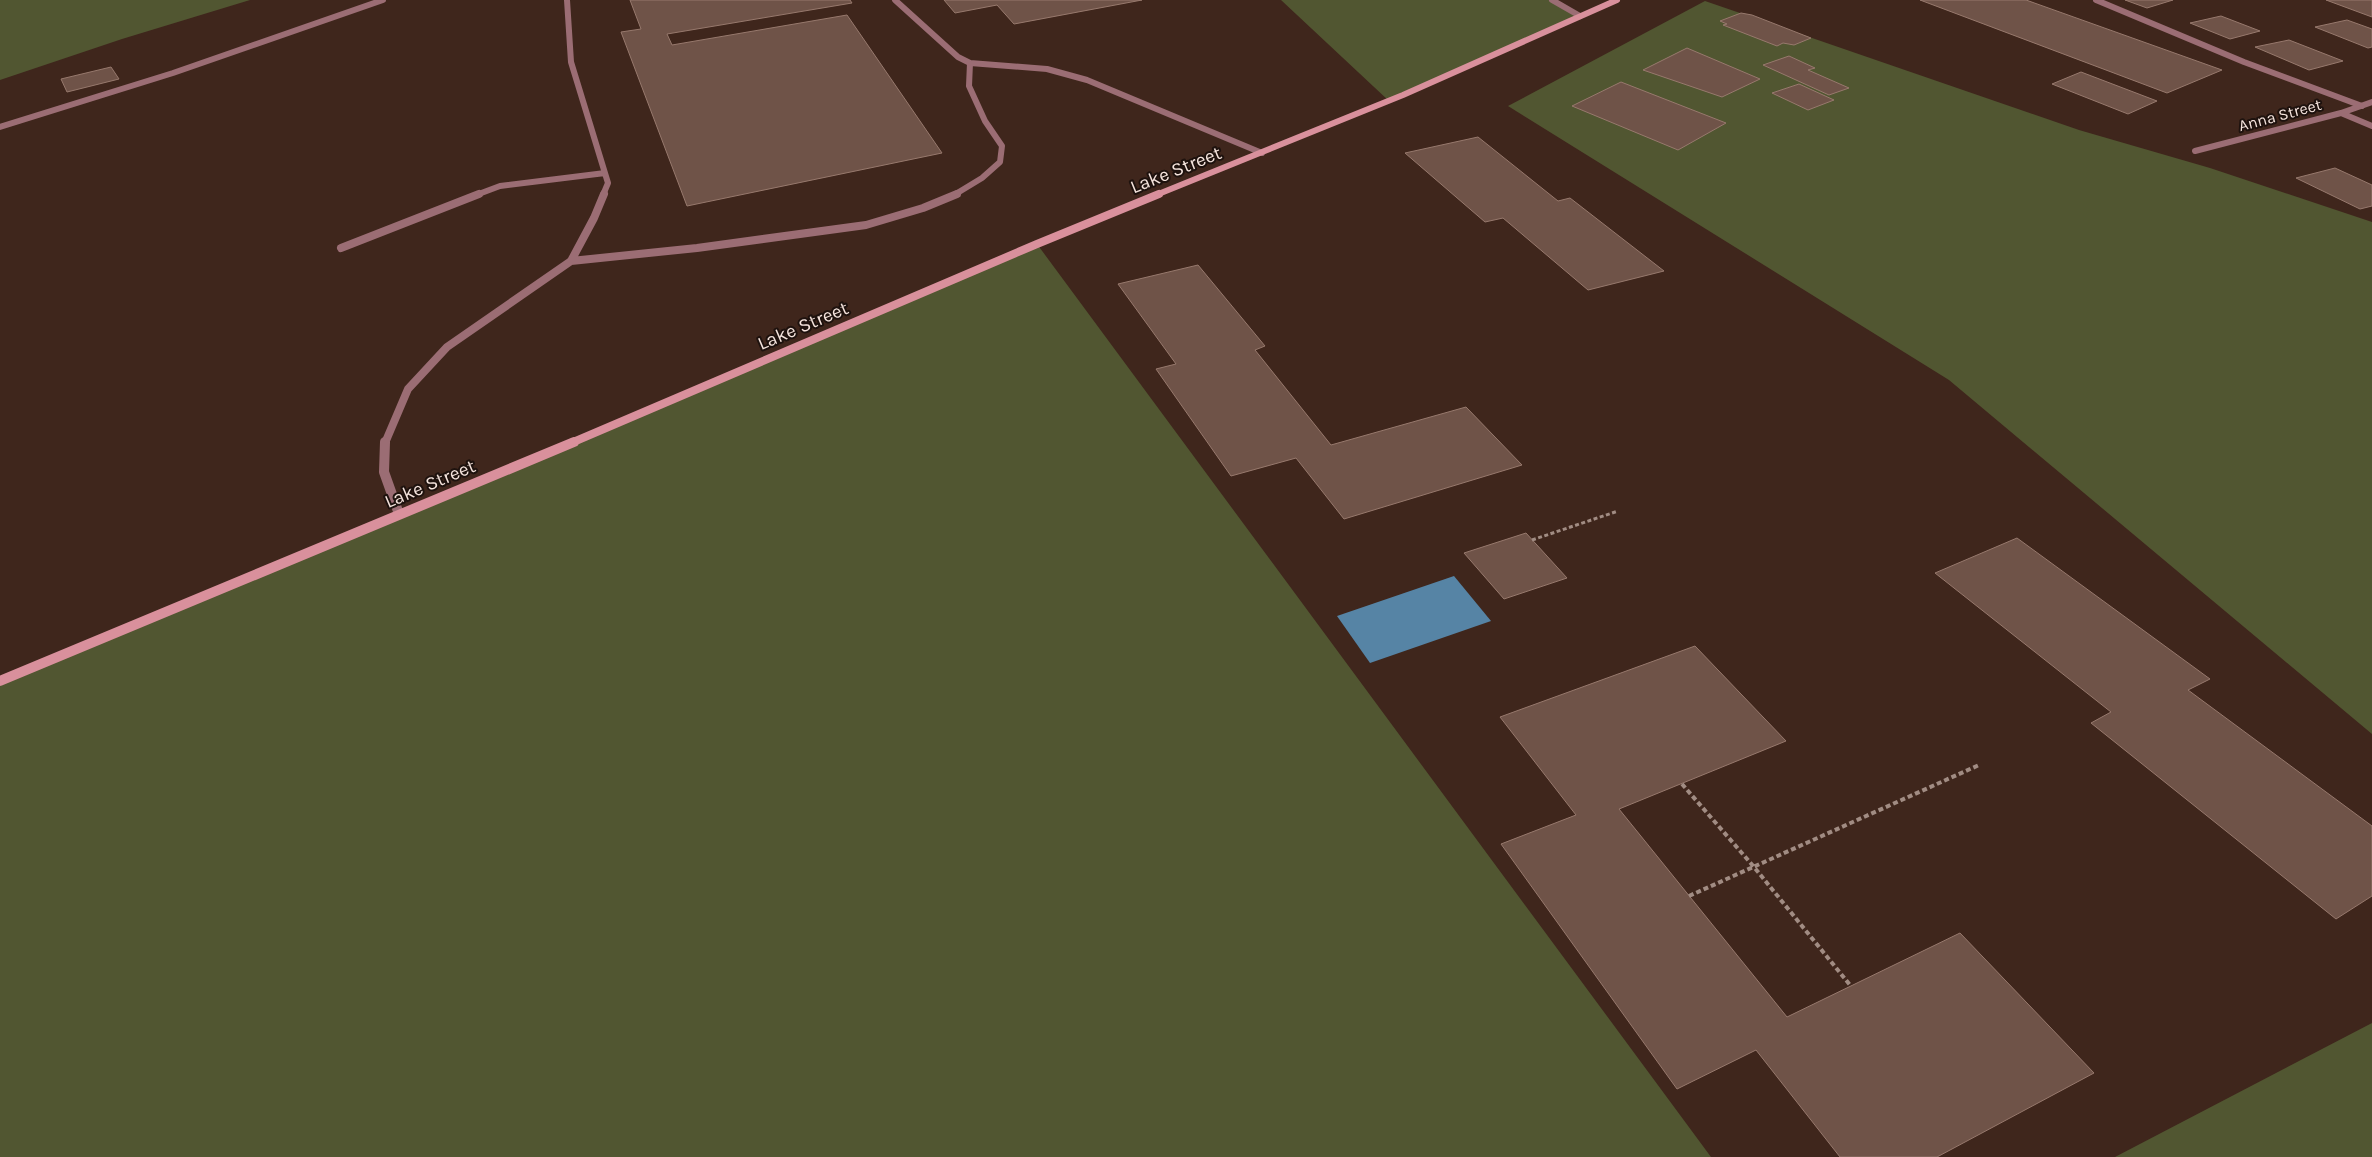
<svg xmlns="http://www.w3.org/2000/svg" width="2372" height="1157" font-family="Karla,sans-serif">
	<rect width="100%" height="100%" fill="#3f261c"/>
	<!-- green -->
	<path fill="#515631" d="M0,0H250L122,39L0,80Z
		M1281,0H1552L1580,16L1389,101Z
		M1705,1L2079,130L2210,168L2372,222V734L1949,380L1508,106Z
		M1037,244L1711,1157H0V680Z
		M2372,1023V1157H2115Z"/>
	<!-- water -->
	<path fill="#5684a5" d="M1454,576L1491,621L1370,663L1337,616Z"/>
	<!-- building -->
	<path fill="#6f5348" stroke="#97796d" d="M630,0H850L852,3L667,34L672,45L847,15L942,153L687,206L621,32L641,29Z
		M944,0H1142L1014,24L997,5L955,13Z
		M1920,0H2026L2222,70L2167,93Z
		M2125,0H2173L2147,8Z
		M2326,0H2372V17Z
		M1741,13L1752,15L1811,38L1794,45L1783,43L1777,46L1723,25L1727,24L1720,21Z
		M2221,16L2260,31L2230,39L2190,23Z
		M2347,20L2372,29V47L2368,48L2315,27Z
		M2289,40L2343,61L2309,70L2255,47Z
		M1687,48L1760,79L1722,97L1643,70Z
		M1789,56L1815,68L1808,70L1849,88L1829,95L1763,65Z
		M111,67L119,79L67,92L61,79Z
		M2081,72L2157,101L2128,114L2052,84Z
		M1621,82L1726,123L1678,150L1572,106Z
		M1799,84L1834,100L1808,110L1772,93Z
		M1478,137L1558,201L1570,198L1664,271L1588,290L1503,218L1485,222L1405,153Z
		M2335,168L2372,185V206L2360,209L2296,178Z
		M1198,265L1265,346L1255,350L1331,445L1466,407L1522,465L1344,519L1296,458L1231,476L1156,369L1176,364L1118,284Z
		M1526,533L1567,578L1504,599L1464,553Z
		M2017,538L2210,679L2188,690L2372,826V896L2336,919L2091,723L2111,712L1935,573Z
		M1695,646L1786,741L1619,809L1787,1017L1960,933L2094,1073L1937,1157H1840L1756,1050L1677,1089L1501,844L1576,815L1500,717Z"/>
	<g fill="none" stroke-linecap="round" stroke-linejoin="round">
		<!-- path-far1 -->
		<path stroke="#a18c83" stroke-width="3" stroke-dasharray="4 2.5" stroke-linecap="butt" d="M1532,540L1618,511"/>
		<!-- path -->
		<path stroke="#a18c83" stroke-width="4" stroke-dasharray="5 3" stroke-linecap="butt" d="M1682,784L1754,867L1850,985
			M1689,896L1979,765"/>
		<!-- lane-far2 -->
		<path stroke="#9b6d74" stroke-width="6" d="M567,0L571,62L608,183L603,195
			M895,0L958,57L970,63L1047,69L1087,80L1262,153
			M2096,0L2244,62L2362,106
			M0,127L173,73L383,0
			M476,195L500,186L605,173
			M954,195L982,178L1000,162L1002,146L985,121L969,86L970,63"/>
		<!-- lane-far1 -->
		<path stroke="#9b6d74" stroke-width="8" d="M341,248L479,194
			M571,261L697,248L866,225L923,208L957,194
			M385,443L408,389L447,347L571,261L594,218L604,194"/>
		<!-- lane -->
		<path stroke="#9b6d74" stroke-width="10" d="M385,442L384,472L399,514"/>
		<!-- street -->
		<path stroke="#9b6d74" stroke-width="6" d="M1552,0L1580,16
			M2341,113L2372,126
			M2195,151L2341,113L2372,102"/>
		<!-- secondary-far2 -->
		<path stroke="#d9909c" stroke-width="6" d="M1156,195L1403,95L1617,0"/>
		<!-- secondary-far1 -->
		<path stroke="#d9909c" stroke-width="8" d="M571,443L1037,244L1159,194"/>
		<!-- secondary -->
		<path stroke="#d9909c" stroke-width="10" d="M0,681L574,442"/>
	</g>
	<g text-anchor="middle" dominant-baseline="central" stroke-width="4" stroke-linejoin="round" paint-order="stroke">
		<!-- far-street labels -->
		<g font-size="16" fill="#f5e4dd" stroke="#1e120e">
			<text transform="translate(2280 115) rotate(-15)">Anna Street</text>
		</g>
		<!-- street labels -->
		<g font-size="19" fill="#f5e4dd" stroke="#1e120e">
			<text transform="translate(1176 170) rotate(-22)">Lake Street</text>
			<text transform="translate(803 326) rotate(-23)">Lake Street</text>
			<text transform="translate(430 484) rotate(-23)">Lake Street</text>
		</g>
	</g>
</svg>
